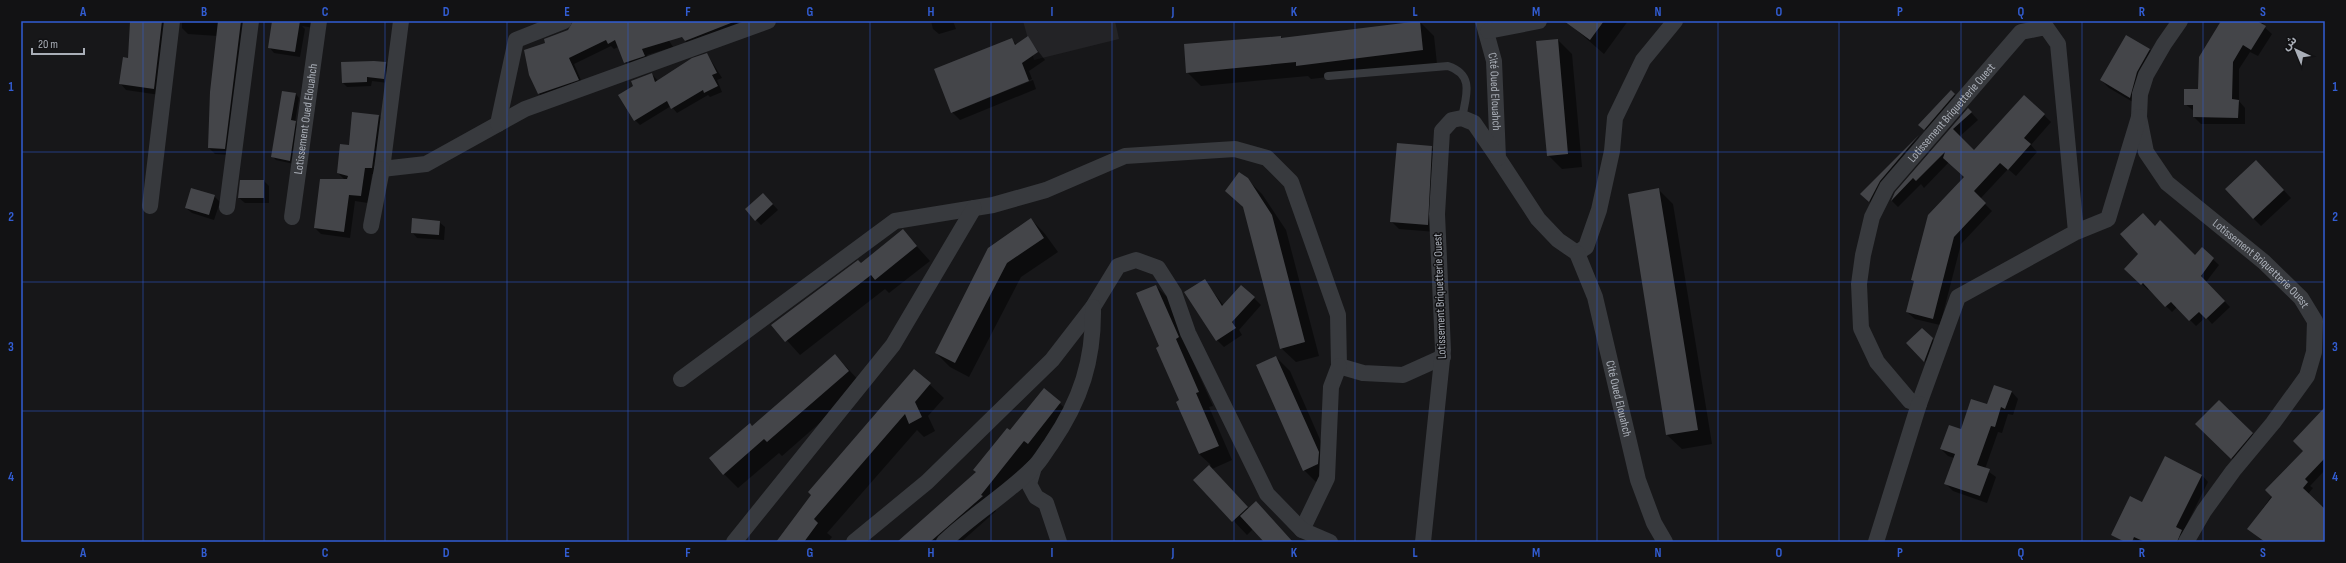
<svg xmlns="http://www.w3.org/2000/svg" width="2346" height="563" font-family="'Sofia Sans Condensed','Noto Sans Arabic',sans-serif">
	<rect width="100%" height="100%" fill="#171719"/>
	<!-- built -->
	<path fill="#232326" d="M1023,21H1115L1119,39L1034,60Z"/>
	<!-- shadow -->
	<path fill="#0007" d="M130,21H172L160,95L126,90L120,83L129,59Z
		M182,21H248L231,155L215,154L209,148L218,36L188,34L182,28Z
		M273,21H318L314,28L302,26L305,29L300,57L274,53L269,47Z
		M573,21H657L673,47L647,55L650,61L631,68L625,62L618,47L614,49L611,46L574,64L583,85L544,99L539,94L547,43L568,31Z
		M689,21H755L690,46L685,41Z
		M931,21H953L956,29L939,34L933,29Z
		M1577,21H1628L1604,54L1573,27Z
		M2222,21H2266L2262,25L2272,34L2258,56L2250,52L2239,69V101L2245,108V124H2201L2194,117V111L2185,104L2199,90Z
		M1420,22L1434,36L1437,64L1311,79L1308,76L1201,86L1187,72L1281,37L1283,39Z
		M1028,38L1045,60L1029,71L1032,79L954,110V112L1033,80L1036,89L960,120L952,112L1011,39L1017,45Z
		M1558,40L1572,54L1582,167L1562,169L1548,155Z
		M2150,50L2158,58L2138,105L2109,88L2101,80Z
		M707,54L722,78L717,80L722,92L710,97L708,95L677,113L671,106L640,125L635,120L652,74L658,81Z
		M386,63L390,68L388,83L372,81L371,86L347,87L343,83Z
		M1951,91L1962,102L1932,136L1920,124Z
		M296,94L299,98L295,122L299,126L294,164L276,160L272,156Z
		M1968,109L1978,120L1959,137L1974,151L2044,115L2051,122L2031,145L2037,152L2016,176L2008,169L1980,199L1992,211L1961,244L1940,325L1915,319L1907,312L1915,282L1912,279L1968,179L1949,162L1924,188L1921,184L1898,207L1892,201L1896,193Z
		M353,113L379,116L386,122L379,175L372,174L368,203L355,201L350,238L321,234L315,228L345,180L338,173L350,146Z
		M1919,137L1925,143L1876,208L1862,194Z
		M1431,147L1439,155L1436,232L1399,229L1391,221Z
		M2264,169L2291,198L2261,226L2253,218Z
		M1247,179L1262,194L1286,230L1319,356L1296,362L1281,348L1245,209L1227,191Z
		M241,181H264L269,186V203H245L239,198Z
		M1659,190L1673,204L1712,444L1682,449L1667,435L1629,194Z
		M214,196L220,202L214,220L192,213L186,208Z
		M769,200L778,210L761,225L756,220Z
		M1031,219L1045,234L1058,252L1021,277L969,377L950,367L936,353Z
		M439,222L445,227L444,240L417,238L412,232Z
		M2155,227L2195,256L2202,249L2219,265L2206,282L2230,307L2212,324L2206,317L2196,326L2177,307L2172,312L2149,289L2148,290L2126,269L2140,254Z
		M903,231L930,261L889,293L885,289L800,355L773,325L861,264Z
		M1204,280L1224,306L1254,298L1261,305L1239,330L1242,335L1224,347L1217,340Z
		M1156,286L1170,300L1189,353L1213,406L1209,407L1232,460L1212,469L1249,509L1270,517L1293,542H1265L1253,529L1247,535L1195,480L1211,465L1199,454L1160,347Z
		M1922,329L1938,345L1930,366L1908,343Z
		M835,355L863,385L782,456L779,453L738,488L724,474L752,427Z
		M1276,357L1290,371L1332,467L1318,484L1304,470Z
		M914,370L944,398L928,416L935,431L924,437L917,430L827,533L832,537L828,542H777Z
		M1044,390L1075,417L995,510L996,511L961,542H899L978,473Z
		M2011,391L2018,399L2013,415L2008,414L2002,433L1998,432L1985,469L1996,477L1987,503L1953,491L1945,483L1954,458L1948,456L1941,449L1988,405Z
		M2219,401L2260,441L2240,466L2197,424Z
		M2325,407V470L2310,486L2313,488L2308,494L2321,507L2325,503V542H2264L2248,529L2304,451Z
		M2202,475L2208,482L2183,532L2186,542H2140L2123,534L2142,504Z"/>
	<!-- building -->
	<path fill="#444549" d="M130,21H162L154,89L119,84L123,57L128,58Z
		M218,21H241L225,149L208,148L210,92Z
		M272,21H300L295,52L268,48Z
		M573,21H736L685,41L682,37L642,49L645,56L624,63L615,40L608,44L606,40L569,58L579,80L538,94L529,75L524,50L545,43L544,39L568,30Z
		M1420,21L1423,50L1296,66V62L1186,73L1184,44L1281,36V38Z
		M1564,21H1604L1590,40Z
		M2221,21H2257L2266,26L2251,50L2243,45L2233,62L2232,99L2239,100L2238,118L2193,117V105H2184V89H2198L2199,57Z
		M2126,35L2150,49L2137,72L2130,98L2100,80Z
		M1028,36L1038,52L1022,63L1029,81L951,113L934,69L1012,38L1015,45Z
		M1558,39L1568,154L1547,156L1536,41Z
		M707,53L717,73L712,75L718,86L704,93L703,90L671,109L667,101L634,121L618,95L633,86L631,81L652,73L655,82L692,58Z
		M374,61L386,62L384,79L367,77V82L342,83L341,62Z
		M1951,90L1955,94L1924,130L1918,125Z
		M282,91L296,93L291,120L296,121L290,161L271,157Z
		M2024,95L2045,114L2024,138L2031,144L2008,170L2000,163L1974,191L1986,203L1954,237L1933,319L1906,312L1914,281L1911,280L1928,215L1964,177L1943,158L1945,152L1916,181L1913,178L1891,201L1895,192L1968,108L1972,112L1953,129L1974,150Z
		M352,112L379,115L372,168H365L361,196L349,195L344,232L314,228L320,179H347L348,176L337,173L340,144L349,145Z
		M1919,135L1880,181L1869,202L1860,194Z
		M1397,143L1432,146L1428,225L1390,222Z
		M2256,160L2284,190L2253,219L2225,189Z
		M1239,172L1248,178L1272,215L1305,342L1280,349L1243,207L1225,191Z
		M240,180H264V198H238Z
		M191,188L215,195L209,215L185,208Z
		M1659,188L1698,430L1666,435L1628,194Z
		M763,193L773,204L755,221L745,209Z
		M2143,213L2155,226L2160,220L2195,255L2202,247L2214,258L2201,276L2225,301L2206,319L2199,312L2189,321L2171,302L2165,307L2143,283L2141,285L2124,269L2138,254L2120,234Z
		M412,218L440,221L439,235L411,233Z
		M1031,218L1044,238L1007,263L955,363L935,353L988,248Z
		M903,229L917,246L875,280L871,275L785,342L771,325L858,260L861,263Z
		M1205,279L1222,306L1241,285L1255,297L1232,322L1236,328L1216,341L1184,292Z
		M1156,285L1179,337L1176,339L1199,392L1196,393L1219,446L1199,454L1176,402L1179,400L1156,348L1159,346L1136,293Z
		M1922,328L1933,338L1924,362L1906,343Z
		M835,354L849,371L767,442L764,439L723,475L709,458L750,423L752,426Z
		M1276,356L1319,452L1318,464L1303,471L1256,365Z
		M914,369L931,383L915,402L922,417L909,424L905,414L814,519L818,523L804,542H776L811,495L808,492Z
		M1994,385L2012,391L2005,409L2001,407L1995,427L1991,426L1977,465L1990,469L1980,496L1944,484L1955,454L1940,449L1949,425L1961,429L1971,399L1987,404Z
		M1044,388L1061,402L1028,444L1024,441L981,495L983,496L930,542H897L976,472L973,470L1007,428L1010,430Z
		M2219,400L2253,433L2231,459L2195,424Z
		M2325,407V458L2305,479L2308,482L2303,488L2325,509V542H2265L2247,529L2272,497L2265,490L2303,451L2293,441Z
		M2165,456L2202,475L2176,527L2182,530L2177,542H2145L2134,537L2132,542H2125L2111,535L2130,496L2142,502Z
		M1209,465L1248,507L1232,522L1193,480Z
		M1256,501L1293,542H1264L1240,516Z"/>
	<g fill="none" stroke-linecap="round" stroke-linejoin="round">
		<!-- service -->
		<path stroke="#383a3e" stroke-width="8" d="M1328,76L1448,66C1475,75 1466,96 1462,118"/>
		<!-- minor -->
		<g stroke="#383a3e" stroke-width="16">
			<path d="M401,21L382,169L426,164L525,109L768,21"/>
			<path id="s1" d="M1483,21L1494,61L1498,158L1538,219L1558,240L1577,253L1586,247L1599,210L1612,151L1615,118L1643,60L1675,21"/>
			<path id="s2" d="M2180,21L2164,44L2146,75L2140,94L2139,117L2146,152L2167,183L2264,262L2301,298L2315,321L2314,352L2307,376L2273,423L2233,471L2204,511L2186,542"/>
			<path d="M1488,31L1539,21"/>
			<path d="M498,124L516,40L564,21"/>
			<path d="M150,206L172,21"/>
			<path d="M227,207L251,21"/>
			<path id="s3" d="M292,217L319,21"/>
			<path d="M371,226L382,169"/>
			<path id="s4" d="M2076,232L1958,297L1919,404L1910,401L1877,362L1861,328L1859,284L1863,255L1872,217L1887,187L2021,32L2046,27L2058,44L2076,232L2108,219L2139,117"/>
			<path id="s5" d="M1577,253L1595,297L1638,480L1654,523L1665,542"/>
			<path d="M681,379L895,221L993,205L1046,190L1125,156L1235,149L1267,158L1291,182L1338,315L1339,366L1363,373L1403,375L1443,357"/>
			<path d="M1034,467L1029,484L1036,497L1046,503L1059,542"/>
			<path d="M1302,530L1327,478L1331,387L1339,366"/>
			<path d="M734,542L893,345L974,208"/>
			<path d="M854,542L927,482L1052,360L1093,307L1118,266L1136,260L1158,268L1174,293L1188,333L1267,494L1302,530L1330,542"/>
			<path d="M944,542C972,515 1006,495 1033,468C1040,462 1045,452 1051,444C1081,400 1094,360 1093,307"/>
			<path d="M1423,542L1443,350L1437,214L1442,131L1452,120L1462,118L1474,123L1498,158"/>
			<path d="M1876,542L1919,404"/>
		</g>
	</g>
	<!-- grid -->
	<path fill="none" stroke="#325dd3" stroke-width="1" stroke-opacity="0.55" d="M143,21V542M264,21V542M385,21V542M507,21V542M628,21V542M749,21V542M870,21V542M991,21V542M1112,21V542M1234,21V542M1355,21V542M1476,21V542M1597,21V542M1718,21V542M1839,21V542M1961,21V542M2082,21V542M2203,21V542M21,152H2325M21,282H2325M21,411H2325"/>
	<g text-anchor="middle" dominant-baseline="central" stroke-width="3" stroke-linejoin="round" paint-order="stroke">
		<!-- street labels -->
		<g font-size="12" fill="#aaafb8" stroke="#121214">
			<text stroke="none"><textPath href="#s1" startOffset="72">Cité Oued Elouahch</textPath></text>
			<text stroke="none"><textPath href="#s4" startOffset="591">Lotissement Briquetterie Ouest</textPath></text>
			<text stroke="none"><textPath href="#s3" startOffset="99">Lotissement Oued Elouahch</textPath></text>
			<text stroke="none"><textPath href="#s2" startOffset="304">Lotissement Briquetterie Ouest</textPath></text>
			<text transform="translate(1440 296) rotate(-92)">Lotissement Briquetterie Ouest</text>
			<text stroke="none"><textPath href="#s5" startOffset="152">Cité Oued Elouahch</textPath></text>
		</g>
	</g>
	<!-- border -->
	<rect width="2346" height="563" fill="none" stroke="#121214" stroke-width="44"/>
	<!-- north arrow -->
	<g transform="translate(2296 50) rotate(316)" stroke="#121214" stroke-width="3" paint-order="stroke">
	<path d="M0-3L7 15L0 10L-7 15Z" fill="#aaafb8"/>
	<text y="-6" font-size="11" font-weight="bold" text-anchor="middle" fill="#aaafb8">ش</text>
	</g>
	<!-- scale -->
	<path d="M32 48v6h52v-6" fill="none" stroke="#aaafb8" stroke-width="2"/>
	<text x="38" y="48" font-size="12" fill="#aaafb8" stroke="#121214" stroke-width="3" paint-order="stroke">20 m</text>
	<rect x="22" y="22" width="2302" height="519" fill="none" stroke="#325dd3" stroke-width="1.5"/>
	<g font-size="13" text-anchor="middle" font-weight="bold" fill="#325dd3">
		<text x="83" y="16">A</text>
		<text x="204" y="16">B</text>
		<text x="325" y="16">C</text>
		<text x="446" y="16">D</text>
		<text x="567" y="16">E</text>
		<text x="688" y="16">F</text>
		<text x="810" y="16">G</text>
		<text x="931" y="16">H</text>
		<text x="1052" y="16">I</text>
		<text x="1173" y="16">J</text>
		<text x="1294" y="16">K</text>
		<text x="1415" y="16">L</text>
		<text x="1536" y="16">M</text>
		<text x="1658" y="16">N</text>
		<text x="1779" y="16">O</text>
		<text x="1900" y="16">P</text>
		<text x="2021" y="16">Q</text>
		<text x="2142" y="16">R</text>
		<text x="2263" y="16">S</text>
		<text x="11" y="91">1</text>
		<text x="2335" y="91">1</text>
		<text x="11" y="221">2</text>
		<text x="2335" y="221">2</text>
		<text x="11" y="351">3</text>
		<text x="2335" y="351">3</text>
		<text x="11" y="481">4</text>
		<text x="2335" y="481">4</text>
		<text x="83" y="557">A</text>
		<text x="204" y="557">B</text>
		<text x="325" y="557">C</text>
		<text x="446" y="557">D</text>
		<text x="567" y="557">E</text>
		<text x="688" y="557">F</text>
		<text x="810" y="557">G</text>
		<text x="931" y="557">H</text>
		<text x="1052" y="557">I</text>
		<text x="1173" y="557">J</text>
		<text x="1294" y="557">K</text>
		<text x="1415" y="557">L</text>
		<text x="1536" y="557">M</text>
		<text x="1658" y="557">N</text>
		<text x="1779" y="557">O</text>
		<text x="1900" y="557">P</text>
		<text x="2021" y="557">Q</text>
		<text x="2142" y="557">R</text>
		<text x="2263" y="557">S</text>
	</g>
</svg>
